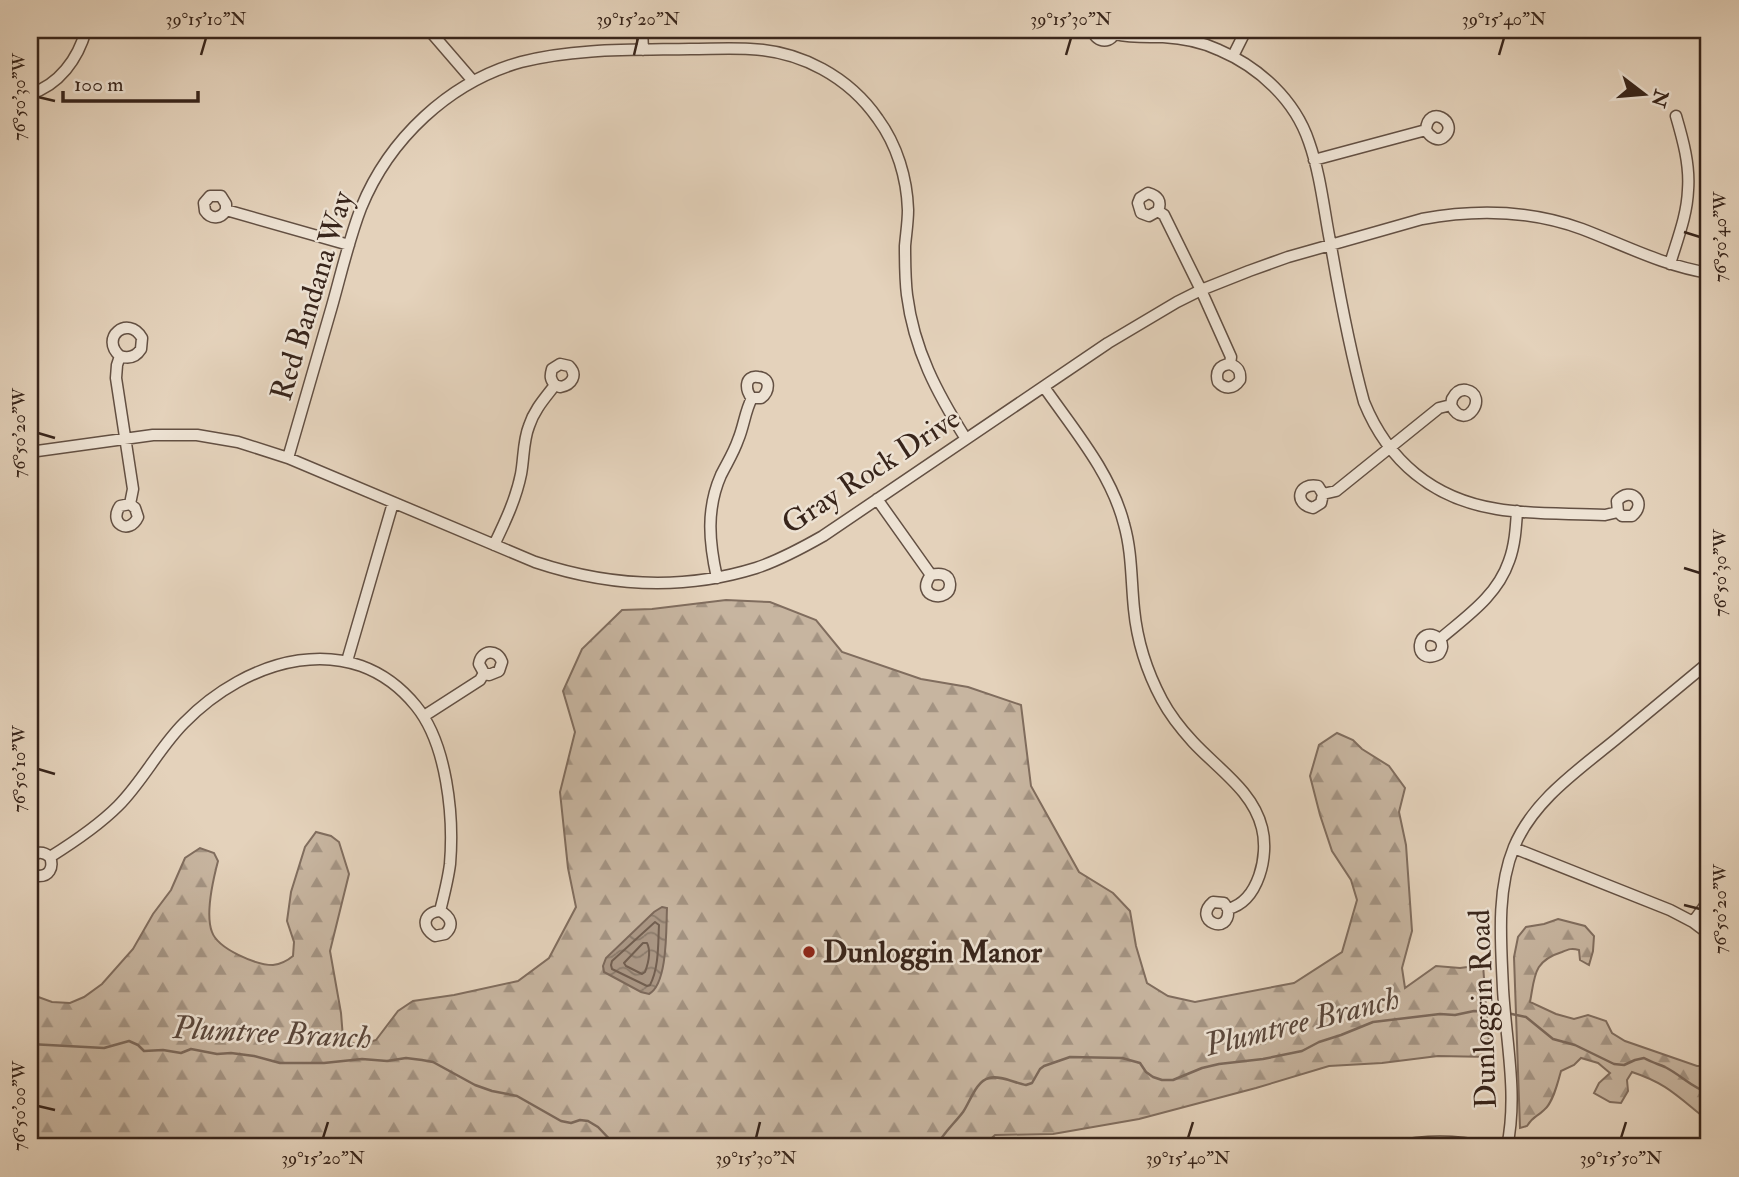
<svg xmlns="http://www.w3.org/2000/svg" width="1739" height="1177" font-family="'IM FELL Double Pica',serif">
	<defs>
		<pattern id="forest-firs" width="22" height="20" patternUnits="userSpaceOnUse" patternTransform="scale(1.75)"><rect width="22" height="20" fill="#c7b5a0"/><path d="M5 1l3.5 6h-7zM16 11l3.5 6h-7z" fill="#a39382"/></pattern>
		<pattern id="water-waves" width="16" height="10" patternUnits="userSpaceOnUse" patternTransform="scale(1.75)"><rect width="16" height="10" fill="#aa9785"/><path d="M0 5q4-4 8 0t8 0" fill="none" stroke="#8b7b6c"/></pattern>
	</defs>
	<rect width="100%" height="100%" fill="#e4d2bb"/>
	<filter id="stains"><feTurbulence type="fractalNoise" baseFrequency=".00286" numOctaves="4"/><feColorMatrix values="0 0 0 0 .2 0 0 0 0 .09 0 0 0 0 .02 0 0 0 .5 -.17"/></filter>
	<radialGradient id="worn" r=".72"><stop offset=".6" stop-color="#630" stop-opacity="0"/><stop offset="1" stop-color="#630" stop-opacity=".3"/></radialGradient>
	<!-- forest -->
	<path fill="url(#forest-firs)" stroke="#806d5e" stroke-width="2" d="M726,600L770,602L816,620L842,652L921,679L968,687L1021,705L1031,786L1079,872L1113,893L1130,911L1136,946L1147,983L1168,996L1195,1002L1294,983L1342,952L1357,900L1351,880L1332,851L1320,815L1310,776L1319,745L1337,733L1353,740L1362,749L1389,766L1405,788L1399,812L1406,845L1412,931L1402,968L1405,988L1436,966L1460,968L1483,965L1490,1057L1438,1056L1382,1063L1329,1066L1256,1088L1139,1119L1053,1134L995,1135L982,1147H347L326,1143L182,1139L151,1147H30V994L52,1002L70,1003L84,997L102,984L133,949L153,914L171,890L185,858L200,848L214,853L218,861C213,880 205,914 212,932C218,949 256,965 273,965C281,964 287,961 293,956L294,942L287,921L291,892L305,847L316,832L331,836L339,842L349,874L330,951L341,1013L343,1038L359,1046L376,1040L398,1011L413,1001L454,995L518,981L549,958L576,907L568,868L560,792L575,732L563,691L582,649L622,610L652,609Z
		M1558,919L1585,926L1594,936L1593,951L1589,965L1580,960L1579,950C1572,948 1569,949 1562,952C1533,961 1535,976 1530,1002L1556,1014L1574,1019L1588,1015L1606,1021L1612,1033L1625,1041L1697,1066H1709V1112L1708,1114L1701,1115C1675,1094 1665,1083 1632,1072L1627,1080L1628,1091L1621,1103L1610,1102L1594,1093L1599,1083L1610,1073L1598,1063L1581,1058L1574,1065L1561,1071C1558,1082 1553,1103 1544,1110C1536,1118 1534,1115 1527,1126L1520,1128L1514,957L1518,937L1526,927L1544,924Z"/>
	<!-- water -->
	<path fill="url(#water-waves)" stroke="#7c695b" stroke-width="2" d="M662,907L667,908C666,928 668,984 649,994L641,992L604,972L603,966L606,958L654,912Z"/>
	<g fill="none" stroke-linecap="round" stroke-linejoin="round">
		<!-- shore -->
		<path stroke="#715e50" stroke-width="2" d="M655,922L659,925C658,944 659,968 650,985L647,986L612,969L611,965L612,961Z
			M643,943H647C651,951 648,964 645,972L642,974L626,966L624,963Z"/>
		<!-- stream -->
		<path stroke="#7c695b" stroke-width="2.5" d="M1507,1013L1526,1017L1553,1039L1575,1045L1614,1064L1624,1065L1635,1060L1644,1058C1651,1062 1658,1064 1665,1067C1681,1075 1692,1088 1709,1093
			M30,1044L104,1048L129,1041L138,1045L144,1051L163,1050L181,1053L191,1049L217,1054L231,1053L254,1056L280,1063H324L362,1059L387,1061L406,1058L422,1060L433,1062L475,1085L492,1091L517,1096L561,1121L571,1123L580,1120L588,1121L598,1127L617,1147
			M936,1147C943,1133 954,1124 963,1112C970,1102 976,1081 989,1078C1000,1075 1015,1083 1026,1085L1032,1083L1040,1069L1044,1066L1070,1057L1122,1058L1140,1063L1146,1072L1153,1077L1162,1080H1173L1202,1068L1219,1064L1263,1059L1302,1051L1319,1042L1341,1035L1373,1022L1440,1014L1455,1015L1474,1011L1500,1012"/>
		<!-- street casing -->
		<g stroke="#635043" stroke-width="13">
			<path id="street" d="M429,30L473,81
				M642,30L643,50
				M1092,30C1097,44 1112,44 1116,30
				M1115,34C1131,38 1146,37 1163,37C1182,38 1202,42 1219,50C1259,67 1295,100 1309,142C1321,176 1324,212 1331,246C1340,298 1350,351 1364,402C1388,461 1433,499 1497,509C1532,515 1569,513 1605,515L1618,512L1617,501C1631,485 1648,503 1632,516H1622L1618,512
				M1233,56L1246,30
				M30,94C59,85 78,59 86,30
				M1314,160L1426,130C1430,137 1438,143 1445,136C1459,122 1428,103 1426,130
				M226,210C221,219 211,220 205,211L204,203L210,196H221L226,204V210L349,245
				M1158,211C1162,201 1158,196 1148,193L1140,198L1138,203L1141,213L1149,216L1158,211L1164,215L1201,290L1231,357L1230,364C1219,365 1215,372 1218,382C1225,390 1234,389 1240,380C1241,371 1238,367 1230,364
				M1670,264C1677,240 1687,216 1688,190C1690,165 1683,140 1676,116
				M120,356C129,359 136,357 141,349L142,338C128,314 99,338 120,356L117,365L116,378L133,489L130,504L120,506C108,523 129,536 138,517L135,508L130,504
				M1044,387C1074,430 1111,473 1124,524C1132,552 1131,580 1134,609C1137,640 1147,672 1162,700C1170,715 1182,730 1193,742C1218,769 1253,791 1262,828C1269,855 1259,901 1228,909L1224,903L1213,902C1191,921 1231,937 1228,909
				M30,452L153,435H197L238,442L288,458L535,562C607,586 682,591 756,568C780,560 802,548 823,536L1108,343L1177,302L1201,290L1249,271L1288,257L1422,219C1476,209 1530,210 1582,229C1624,245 1664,266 1709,273
				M288,458C303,407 317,357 332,306C341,274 349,239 361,208C389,139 449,82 521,62C575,48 634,50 690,49C710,49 730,48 750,49C801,51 849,77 878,119C897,145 907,178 908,210C908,222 906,234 905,246C905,262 905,279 907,295C914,350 937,393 966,439
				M1323,494L1321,503L1313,508C1293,504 1298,482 1318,486L1323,494L1336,491L1439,408L1451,405C1465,434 1490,395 1466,390C1459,389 1455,393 1452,399L1451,405
				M877,499L931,575C913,598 951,604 950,584C949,573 939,573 931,575
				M494,545C505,522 516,499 521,474C524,458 523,441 529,426C534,410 545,398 555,385L560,387C572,385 578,375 569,366L560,364L552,369C550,376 550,379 555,385
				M717,578C709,542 706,509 721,475C727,463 734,452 738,440C744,426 745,411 752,398H761C769,392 772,378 758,377C744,375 745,391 752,398
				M1440,639C1416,621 1411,668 1439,654C1443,648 1443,645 1440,639C1467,616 1497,596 1509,561C1515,545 1516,527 1517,511
				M347,661L393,503
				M424,716L480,680L484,673L479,664C481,650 497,648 502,662L499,671L489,675L484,673
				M1514,848L1670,910L1693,922L1709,934
				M50,857C74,842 98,826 118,806C143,781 159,748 184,723C246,659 351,626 416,706C447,744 454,816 450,864C448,880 444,895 440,911C450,916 455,925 445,934L435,936C420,927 424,912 440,911
				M30,859C36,851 43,851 50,857
				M30,870L37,876C49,877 54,868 50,857
				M1693,922L1709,900
				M1391,1147C1426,1140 1454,1140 1489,1147
				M1507,1147C1518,1095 1506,1042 1503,989C1501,943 1496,891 1514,847C1533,801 1577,771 1615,740C1646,714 1678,688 1709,662"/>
		</g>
		<!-- street -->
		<use href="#street" stroke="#ede2d3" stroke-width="10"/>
	</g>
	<!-- ticks -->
	<path fill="none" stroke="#38251b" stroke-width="2.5" d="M201,55L206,38M634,55L638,38M1066,55L1071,38M1499,55L1504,38M38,97L55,101M1684,232L1700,237M38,433L55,438M1684,568L1700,573M38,769L55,774M1684,905L1700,909M38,1106L55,1110M323,1138L328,1122M756,1138L760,1122M1188,1138L1193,1122M1621,1138L1626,1122"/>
	<!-- markers -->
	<circle fill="#8f2418" stroke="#ede2d3" stroke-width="2.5" cx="809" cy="952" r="7"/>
	<g text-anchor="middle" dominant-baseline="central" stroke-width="5" stroke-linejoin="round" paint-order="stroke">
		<!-- street labels -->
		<g font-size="30" fill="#38251b" stroke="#ede2d3">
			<text transform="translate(312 296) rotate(-73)">Red Bandana Way</text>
			<text transform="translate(871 471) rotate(-33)">Gray Rock Drive</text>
			<text transform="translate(1483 1009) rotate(-92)">Dunloggin Road</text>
		</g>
		<!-- poi labels -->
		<g font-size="30" font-weight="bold" fill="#38251b" stroke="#ede2d3" text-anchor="start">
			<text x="823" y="952">Dunloggin Manor</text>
		</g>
		<!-- water labels -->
		<g font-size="32" font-style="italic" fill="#5a473b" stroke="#ede2d3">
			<text transform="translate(1302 1022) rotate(-14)">Plumtree Branch</text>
			<text transform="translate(272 1033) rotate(3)">Plumtree Branch</text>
		</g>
	</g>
	<!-- margin -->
	<rect width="1739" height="1177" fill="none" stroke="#e4d2bb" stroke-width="77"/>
	<!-- north arrow -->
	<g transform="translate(1644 94) rotate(106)" stroke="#ede2d3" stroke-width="5" paint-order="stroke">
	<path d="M0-5L12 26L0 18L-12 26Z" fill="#38251b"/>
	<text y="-10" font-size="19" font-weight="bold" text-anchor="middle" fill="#38251b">N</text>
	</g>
	<!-- scale -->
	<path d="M63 91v10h135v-10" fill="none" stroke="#38251b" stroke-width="3.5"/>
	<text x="74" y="91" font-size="21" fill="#38251b" stroke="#ede2d3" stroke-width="5" paint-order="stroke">100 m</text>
	<rect x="38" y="38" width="1662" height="1100" fill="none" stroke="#38251b" stroke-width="2.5"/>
	<g font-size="18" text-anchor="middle" fill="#38251b">
		<text x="206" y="25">39°15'10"N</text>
		<text x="638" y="25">39°15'20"N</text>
		<text x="1071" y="25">39°15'30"N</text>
		<text x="1504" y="25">39°15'40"N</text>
		<text transform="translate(19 97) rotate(-90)" y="6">76°50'30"W</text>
		<text transform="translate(1720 237) rotate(-90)" y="6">76°50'40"W</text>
		<text transform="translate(19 433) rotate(-90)" y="6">76°50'20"W</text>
		<text transform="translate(1720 573) rotate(-90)" y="6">76°50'30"W</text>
		<text transform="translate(19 769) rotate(-90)" y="6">76°50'10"W</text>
		<text transform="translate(1720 909) rotate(-90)" y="6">76°50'20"W</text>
		<text transform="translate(19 1106) rotate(-90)" y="6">76°50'00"W</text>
		<text x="323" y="1164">39°15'20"N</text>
		<text x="756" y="1164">39°15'30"N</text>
		<text x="1188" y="1164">39°15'40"N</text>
		<text x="1621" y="1164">39°15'50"N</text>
	</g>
	<rect width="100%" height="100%" filter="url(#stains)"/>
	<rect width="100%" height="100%" fill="url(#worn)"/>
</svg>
